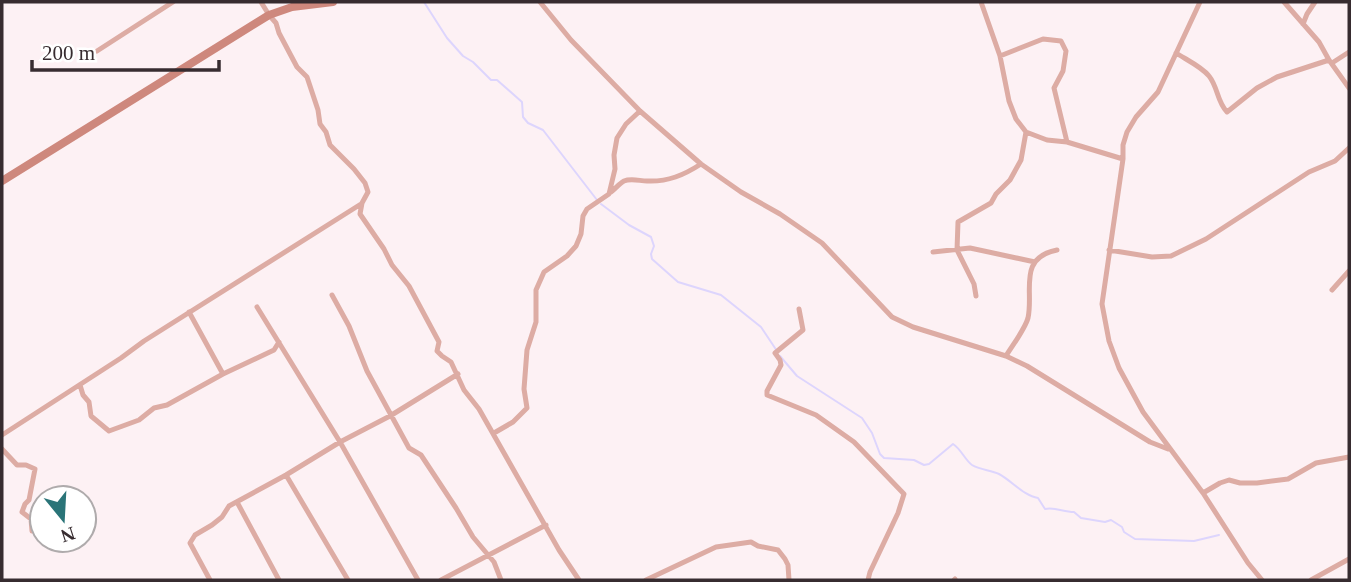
<svg xmlns="http://www.w3.org/2000/svg" width="1351" height="582" font-family="'Times New Roman',serif">
	<rect width="100%" height="100%" fill="#fdf1f4"/>
	<g fill="none" stroke-linecap="round" stroke-linejoin="round">
		<!-- stream -->
		<path stroke="#ddd5fd" stroke-width="2" d="M424,2L447,38L463,56L473,62L491,80H497L522,102L523,117L528,123L543,130L597,200
			M601,204L629,225L651,237L654,246L651,254L652,259L678,282L721,295L761,327L777,351
			M780,356L797,376L862,418L872,433L880,454L884,458L914,460L924,465L929,464L953,444C961,449 965,460 972,465C980,470 991,470 999,474C1012,481 1024,496 1038,498L1045,509C1056,507 1063,512 1074,512L1081,518L1105,522L1111,520L1122,527L1124,532L1135,539L1194,541L1219,535"/>
		<!-- street -->
		<path stroke="#ddaca4" stroke-width="5" d="M261,2L269,15L276,23L279,33L297,67L307,77L318,110L320,124L326,132L330,145L354,169L365,183L368,192L362,203L360,214L384,249L392,265L409,286L439,342L437,351L442,356L451,362L464,390L479,409L559,550L579,580
			M540,2L571,40L640,111L701,164L741,192L780,214L822,243L892,317L913,327L1006,356L1027,366L1150,442L1168,449
			M981,2L1000,56L1009,101L1016,119L1026,132L1047,140L1067,142L1123,159
			M1200,2L1158,92L1136,117L1127,132L1123,145V159L1102,304L1109,341L1119,368L1143,412L1203,493L1248,563L1262,580
			M1284,2L1319,42L1329,60L1349,88
			M1303,24L1307,14L1315,2
			M97,51L173,2
			M1176,53C1187,60 1202,67 1209,76C1218,87 1217,102 1227,112L1257,88L1277,77L1329,60
			M1000,56L1043,39L1061,41L1066,51L1063,71L1054,88L1067,142
			M1332,63L1349,52
			M611,192C615,189 620,183 624,181C631,178 640,181 647,181C668,182 684,175 701,164
			M1109,250L1152,257L1171,256L1206,239L1309,172L1335,161L1349,148
			M933,252L970,248L1035,262
			M1332,290L1349,271
			M332,295L349,326L367,371L409,448L421,455L456,508L473,537L494,562L501,580
			M976,296L974,284L957,250L958,222L991,203L996,194L1010,180L1021,160L1026,132
			M257,307L340,442L418,580
			M799,309L803,330L775,353L780,360L781,365L767,391V395L816,415L854,442L904,494L898,513L870,572L868,580
			M189,312L223,374
			M1006,356C1012,346 1025,329 1028,318C1034,291 1017,258 1057,250
			M80,385L83,395L89,402L91,416L109,431L139,420L154,408L167,405L223,374L274,350L279,342
			M494,433L513,422L527,408L524,389L527,350L536,322V290L544,272L567,256L576,246L581,234L583,216L587,209L609,194L615,169L614,155L617,138L626,124L640,111
			M2,435L121,358L144,341L361,204
			M2,449L17,465H26L35,469L29,500L25,504L22,512L31,519L32,531
			M286,475L348,580
			M1203,493L1220,483L1229,480L1240,483H1257L1288,479L1316,463L1349,457
			M237,502L279,580
			M210,580L190,543L195,535L212,525L222,517L229,506L286,475L340,442L390,416L458,374
			M441,580L546,525
			M646,580L716,547L751,542L758,546L778,550L785,559L788,565L789,580
			M954,580L955,579
			M1311,580L1349,559"/>
		<!-- secondary -->
		<path stroke="#ce887d" stroke-width="8" d="M2,181L269,15L292,7L333,2"/>
	</g>
	<!-- border -->
	<rect width="1351" height="582" fill="none" stroke="#372c30" stroke-width="7"/>
	<!-- north arrow -->
	<g transform="translate(63 519) rotate(162)"><circle r="33" fill="#ffffff" stroke="#afabac" stroke-width="2"/>
	<path d="M0-5L12 26L0 18L-12 26Z" fill="#2a7478"/>
	<text y="-10" font-size="19" font-weight="bold" text-anchor="middle" fill="#372c30">N</text>
	</g>
	<!-- scale -->
	<path d="M32 60v10h187v-10" fill="none" stroke="#372c30" stroke-width="3.5"/>
	<text x="42" y="60" font-size="21" fill="#372c30" stroke="#ffffff" stroke-width="5" paint-order="stroke">200 m</text>
</svg>
